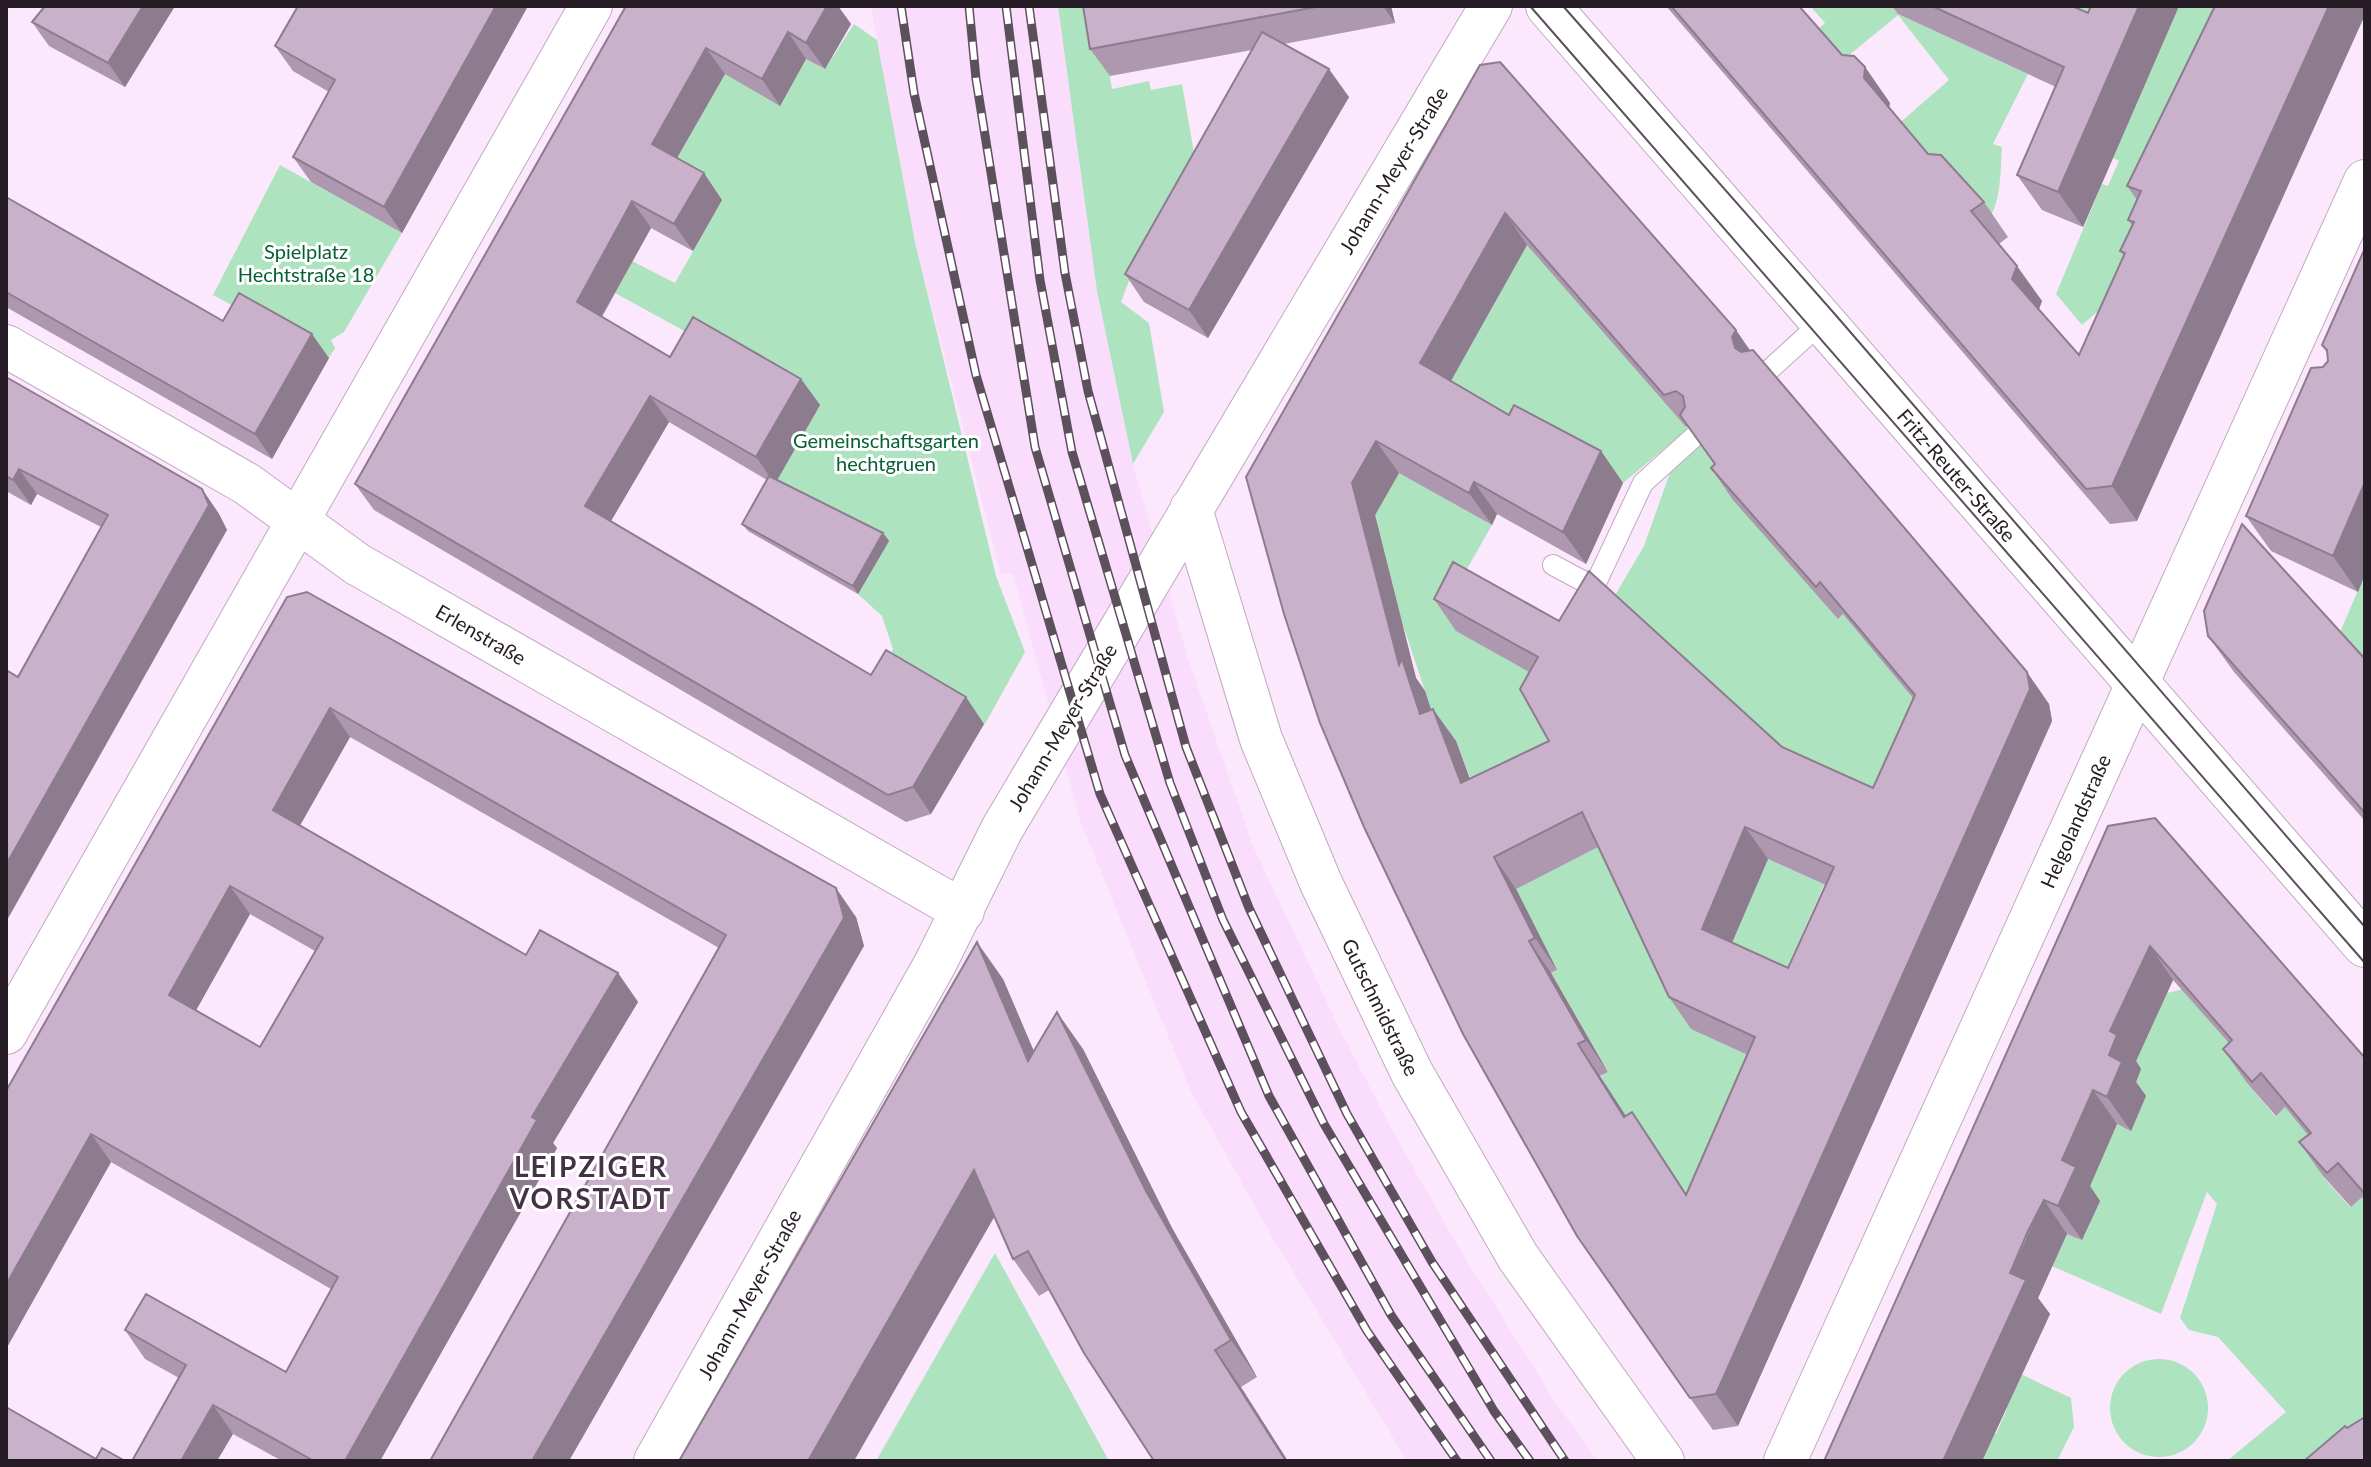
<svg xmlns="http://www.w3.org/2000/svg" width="2371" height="1467" font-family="Lato,sans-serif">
	<rect width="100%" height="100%" fill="#fce8fd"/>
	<!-- built -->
	<path fill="#fadcfc" d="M871,6H1058L1097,291L1133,464L1187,656L1253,846L1339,1028L1391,1128L1456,1243L1553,1399L1598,1461H1407L1270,1233L1191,1092L1081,823L1013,574H1001L915,242Z"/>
	<!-- green -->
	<path fill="#ade4bf" d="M1058,6H1098L1112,89L1149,81L1151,90L1182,84L1194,153L1135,265L1121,302L1149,323L1164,412L1133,464L1097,291Z
		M1810,6H1902L1898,14L2028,74L1993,144L2002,147C2000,174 2002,205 1984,226L1896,126L1949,80L1898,15L1842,61L1816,31L1825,23Z
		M2021,6H2218L2116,296L2082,325L2056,294L2102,184L2108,186L2119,161L2113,158L2158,53Z
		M854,24L877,40L915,242L996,576L1025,652L985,724L886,666L893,649L882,616L858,594L775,484L819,405L615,293L632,261L675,283L722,200L670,170L725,74L806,59L825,69Z
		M280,165L402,233L344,332L331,340L335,348L329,358L213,295Z
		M1527,224L1625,355L1688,429L1623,483L1537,437L1435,493L1492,525L1459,583L1469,638L1560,689L1604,844L1724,961L1768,859L1824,884L1804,779L1611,602L1644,546L1672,467L1699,443L1742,493L1734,500L1839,618L1846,611L1932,721L1860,903L1824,885L1779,985L1724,1254L1654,1144L1623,1117L1601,1076L1608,1071L1551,973L1557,971L1536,949L1456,741L1435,721L1400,616L1373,507L1396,478L1501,292L1500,266Z
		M2365,574V667L2338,637Z
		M2183,989L2240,1050L2247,1083L2275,1116L2285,1107L2336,1166L2323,1177L2350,1207L2362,1196L2365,1200V1461H2227L2286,1412L2218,1337L2189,1330L2180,1318L2217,1204L2207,1192L2161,1314L2052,1266L2069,1231L2084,1237L2099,1201L2086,1194L2117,1124L2131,1130L2146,1096L2133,1089V1065L2167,993Z
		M995,1253L1109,1461H876Z
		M2110 1408a49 49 0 1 1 98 0a49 49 0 1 1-98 0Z
		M2006,1367L2071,1398L2074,1427L2057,1461H1967L1982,1428L1996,1434L2007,1409L1993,1401Z"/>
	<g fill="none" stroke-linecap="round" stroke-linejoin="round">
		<!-- lane casing -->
		<g stroke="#c1a9c3" stroke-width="22">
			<path id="lane" d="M1767,372L1823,321
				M1553,565L1594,587L1643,483L1695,436"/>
		</g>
		<!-- street casing -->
		<g stroke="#c1a9c3" stroke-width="44">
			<path id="street" d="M6,346L247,484L357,564L963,911
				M1191,509L1261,739L1321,883L1412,1073L1518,1257L1663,1461
				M6,1033L591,6
				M655,1461L935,964L1002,829L1491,6
				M1785,1461L2365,181"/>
		</g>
		<!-- secondary casing -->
		<g stroke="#c1a9c3" stroke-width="46">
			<path id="secondary" d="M1548,6L2365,945"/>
		</g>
		<!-- lane -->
		<use href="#lane" stroke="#fff" stroke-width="20"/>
		<!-- street -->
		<use href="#street" stroke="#fff" stroke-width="42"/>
		<!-- secondary -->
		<use href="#secondary" stroke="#fff" stroke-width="44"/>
		<!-- tram -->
		<path stroke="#5c505d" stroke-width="2" d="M1530,6L2365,963
			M1563,6L1833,312L2365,927"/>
		<!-- rail casing -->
		<g stroke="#5c505d" stroke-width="9">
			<path id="rail" d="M901,6L914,93L976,375L1100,794L1241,1112L1367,1331L1457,1461
				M969,6L976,79L1035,447L1125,755L1269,1096L1391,1315L1491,1461
				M1006,6L1040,280L1072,452L1170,783L1223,920L1324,1124L1494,1411L1530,1461
				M1029,6L1065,273L1088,391L1186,747L1249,908L1347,1114L1432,1262L1565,1461"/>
		</g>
		<!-- rail -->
		<use href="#rail" stroke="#fff" stroke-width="6" stroke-dasharray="18" stroke-linecap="butt"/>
	</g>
	<!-- wall -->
	<path fill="#ae98af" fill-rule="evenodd" d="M175,6L125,87L49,46L32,22Z
		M528,6L402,233L311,182L293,157L329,92L293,71L275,46Z
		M626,6H838L851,24L825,69L806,59L780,106L725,74L677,158L722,200L693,251L651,228L602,317L670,357L801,379L820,405L777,480L883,533L889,541L858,594L748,531L742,524L767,480L669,422L611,521L871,675L984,724L931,814L906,822L374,510L355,484Z
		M1083,6H1391L1395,23L1284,44L1349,97L1208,338L1144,302L1125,274L1252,50L1110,76L1090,49Z
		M1666,6H1799L1842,55L1865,67L1890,103L1889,108L1928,154L1984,202L2008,237L1999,244L2042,301L2039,309L2079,355L2124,256L2120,251L2132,225L2128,220L2137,200L2127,186L2215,6L2137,521L2110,524Z
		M1892,6H2072L2088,13L2091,6H2179L2083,227L2042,210L2017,175L2056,87L1898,14Z
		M1480,65L1736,330L1750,351L2049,704L2052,721L1738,1426L1713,1430L1690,1398L1284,614ZM1527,245L1686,427L1688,426L1715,464L1711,468L1733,500L1838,619L1843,614L1913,698L1873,788L1782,747L1434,599L1456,631L1529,672L1549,741L1470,779L1456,741L1431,710L1425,691L1416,678L1375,515L1399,473L1492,525L1497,514L1586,564L1623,483L1601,451L1509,415L1451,381ZM1598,847L1669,997L1691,1029L1748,1055L1686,1194L1632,1112L1626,1116L1600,1076L1608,1072L1551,973L1557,970L1516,889ZM1768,859L1826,885L1788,968L1732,943Z
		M6,197L223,321L329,358L272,459L6,307Z
		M2365,248V574L2358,592L2271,551L2246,516L2323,367L2328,361L2327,353L2322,345Z
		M6,377L202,489L219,514L227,530L18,677L101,527L37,494L31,505L6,491Z
		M287,597L856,917L864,946L719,948L350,737L300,825L526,955L618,973L638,1002L553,1143L557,1148L380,1461H282L233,1434L179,1378L145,1359L125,1330L286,1372L331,1289L111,1162L6,1349V1091ZM250,914L315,951L260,1047L196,1010Z
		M2208,636L2365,659V821L2234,672Z
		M2108,826L2365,1058V1200L2362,1197L2351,1207L2323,1176L2299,1142L2308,1135L2285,1107L2276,1116L2247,1083L2223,1049L2229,1043L2173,980L2136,1061L2141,1069L2136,1082L2146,1096L2131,1131L2117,1124L2090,1186L2100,1201L2082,1240L2067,1234L2052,1266L2038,1298L2050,1314L1982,1461Z
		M1003,979L1034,1052L1083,1049L1172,1228L1257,1377L1241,1387L1049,1290L1039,1296L1013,1259Z"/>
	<!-- shaded-wall -->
	<path fill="#8d7c8e" d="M143,6H175L125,87L108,63Z
		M496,6H528L402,233L384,207Z
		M827,6H838L851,24L825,69L806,43Z
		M1383,6H1391L1395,23Z
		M2139,6H2179L2083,227L2058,192Z
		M2329,6H2365V15L2137,521L2112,486Z
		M788,32L806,59L780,106L762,79Z
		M706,48L725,74L670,170L652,144Z
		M1865,67L1890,103L1888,113L1864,78Z
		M1329,69L1349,97L1208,338L1189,310Z
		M704,173L722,200L693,251L674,224Z
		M632,201L651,228L595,328L577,302Z
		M1505,213L1527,245L1443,395L1420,363Z
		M2017,266L2042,301L2037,314L2012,279Z
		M1736,330L1758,362L1735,348L1732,337Z
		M312,334L329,358L272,459L255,434Z
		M801,379L820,405L775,484L756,457Z
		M650,396L669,422L604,533L585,506Z
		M1376,441L1399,473L1375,515L1416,678L1425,691L1443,746L1420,714L1399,665L1352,483Z
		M1601,451L1623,483L1586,564L1563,532Z
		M19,469L37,494L31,505L13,480Z
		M1474,482L1497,514L1492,525L1469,493Z
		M2365,482V574L2358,592L2333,556Z
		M202,489L219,514L227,530L6,922V865Z
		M883,533L889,541L858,594L853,586Z
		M2027,672L2049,704L2052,721L1738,1426L1716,1394Z
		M966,697L984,724L931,814L913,787Z
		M330,708L350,737L293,838L273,810Z
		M1433,709L1456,741L1483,815L1461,783Z
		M1745,827L1768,859L1724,961L1702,929Z
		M1494,857L1516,889L1557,970L1535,938Z
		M230,886L250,914L189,1023L169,995Z
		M836,888L856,917L864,946L569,1461H532Z
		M1529,941L1551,973L1608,1072L1586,1040Z
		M977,942L1003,979L1054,1098L1028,1061Z
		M2150,946L2173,980L2136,1061L2141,1069L2136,1082L2146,1096L2131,1131L2107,1097L2110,1031Z
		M618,973L638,1002L553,1143L557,1148L380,1461H345L532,1117Z
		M1057,1012L1083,1049L1172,1228L1257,1377L1231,1340L1146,1191Z
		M1578,1044L1600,1076L1647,1149L1624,1117Z
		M2093,1090L2117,1124L2090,1186L2100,1201L2082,1240L2058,1206L2062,1160Z
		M1632,1112L1654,1144L1708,1227L1686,1195Z
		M91,1134L111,1162L6,1349V1285Z
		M974,1170L1000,1207L854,1461H808Z
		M2044,1200L2067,1234L2038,1298L2050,1314L1982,1461H1943L2010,1273Z
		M1215,1350L1241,1387L1288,1461H1286Z
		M213,1405L233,1434L217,1461H181Z"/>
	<!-- building -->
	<path fill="#cab1cb" stroke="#8d7c8e" stroke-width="2" fill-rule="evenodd" d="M45,6H143L108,63L32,22Z
		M298,6H496L384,207L293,157L335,80L275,46Z
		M626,6H827L806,43L788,32L762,79L706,48L652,144L704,173L674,224L632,201L577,302L670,357L693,317L801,379L756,457L650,396L585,506L871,675L886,650L966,697L913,787L888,795L355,484Z
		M1083,6H1321L1090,49Z
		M1671,6H1799L1842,55L1854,56L1865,67L1864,78L1928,154L1941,155L1984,202L1971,211L2017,266L2012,279L2079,355L2125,253L2120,251L2134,222L2128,220L2141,191L2127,186L2215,6H2329L2112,486L2086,489Z
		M1932,6H2072L2088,13L2091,6H2139L2058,192L2017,175L2064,67Z
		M1262,32L1329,69L1189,310L1125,274Z
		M1500,62L1736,330L1732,337L1735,348L1741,352L1753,350L2027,672L2030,689L1716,1394L1690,1398L1577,1236L1463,1034L1364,827L1320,723L1284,614L1246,477L1480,65ZM1505,213L1664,395L1676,391L1683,396L1685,407L1680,415L1715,464L1711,468L1816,587L1820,582L1915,695L1873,788L1782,747L1589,571L1559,621L1453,562L1434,599L1538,657L1520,689L1549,741L1461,783L1433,709L1420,714L1402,659L1399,665L1352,483L1376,441L1469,493L1474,482L1563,532L1601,451L1514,405L1509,415L1420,363ZM1582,812L1669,997L1755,1037L1686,1195L1632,1112L1624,1117L1578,1044L1586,1040L1529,941L1535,938L1494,857ZM1745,827L1834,867L1788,968L1702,929Z
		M6,197L223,321L239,293L312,334L255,434L6,292Z
		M2365,248V482L2333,556L2246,516L2311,368L2323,367L2328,361L2327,350L2322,345Z
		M6,377L202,489L209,505L6,865V670L18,677L108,515L19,469L13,480L6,476Z
		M769,476L883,533L853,586L742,524Z
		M2242,524L2365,659V813L2208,636L2204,611Z
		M307,592L836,888L844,918L532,1461H430L726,935L330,708L273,810L526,955L540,930L618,973L532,1117L537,1120L345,1461H314L213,1405L181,1461H132L186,1365L125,1330L146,1294L286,1372L338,1277L91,1134L6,1285V1091L287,597ZM230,886L323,938L260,1047L169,995Z
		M2155,818L2365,1058V1194L2338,1163L2327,1173L2299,1142L2311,1133L2261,1073L2252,1082L2223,1049L2232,1040L2150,946L2110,1031L2117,1035L2109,1055L2122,1062L2107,1097L2093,1090L2062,1160L2076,1167L2058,1206L2044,1200L2028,1231L2010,1273L2026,1280L1943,1461H1824L2108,826Z
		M977,942L1028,1061L1057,1012L1146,1191L1231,1340L1215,1350L1286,1461H1154L1084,1353L1028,1251L1013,1259L974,1170L808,1461H679Z
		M6,1407L96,1459L102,1448L125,1461H6Z
		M2365,1417V1461H2304L2345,1426L2347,1428Z"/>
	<g text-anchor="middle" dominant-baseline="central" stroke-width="6" stroke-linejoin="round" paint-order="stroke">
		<!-- street labels -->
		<g font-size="20" fill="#251c26" stroke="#fff">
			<text transform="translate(1393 170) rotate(-59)">Johann-Meyer-Straße</text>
			<text transform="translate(1957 475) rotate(49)">Fritz-Reuter-Straße</text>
			<text transform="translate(481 634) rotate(30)">Erlenstraße</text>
			<text transform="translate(1062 727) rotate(-59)">Johann-Meyer-Straße</text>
			<text transform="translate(2075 821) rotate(-66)">Helgolandstraße</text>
			<text transform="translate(1381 1007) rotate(64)">Gutschmidstraße</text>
			<text transform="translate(749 1294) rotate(-61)">Johann-Meyer-Straße</text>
		</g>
		<!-- park labels -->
		<g font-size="20" fill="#076036" stroke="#fff">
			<text x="306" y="251">Spielplatz<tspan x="306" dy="23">Hechtstraße 18</tspan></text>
			<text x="886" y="440">Gemeinschaftsgarten<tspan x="886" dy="23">hechtgruen</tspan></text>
		</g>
		<!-- district labels -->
		<g font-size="28" font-weight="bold" letter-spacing="2" fill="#443146" stroke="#fff">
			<text x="591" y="1166">LEIPZIGER<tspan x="591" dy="32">VORSTADT</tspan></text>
		</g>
	</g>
	<!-- border -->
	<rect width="2371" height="1467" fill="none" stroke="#251c26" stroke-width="16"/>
</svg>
